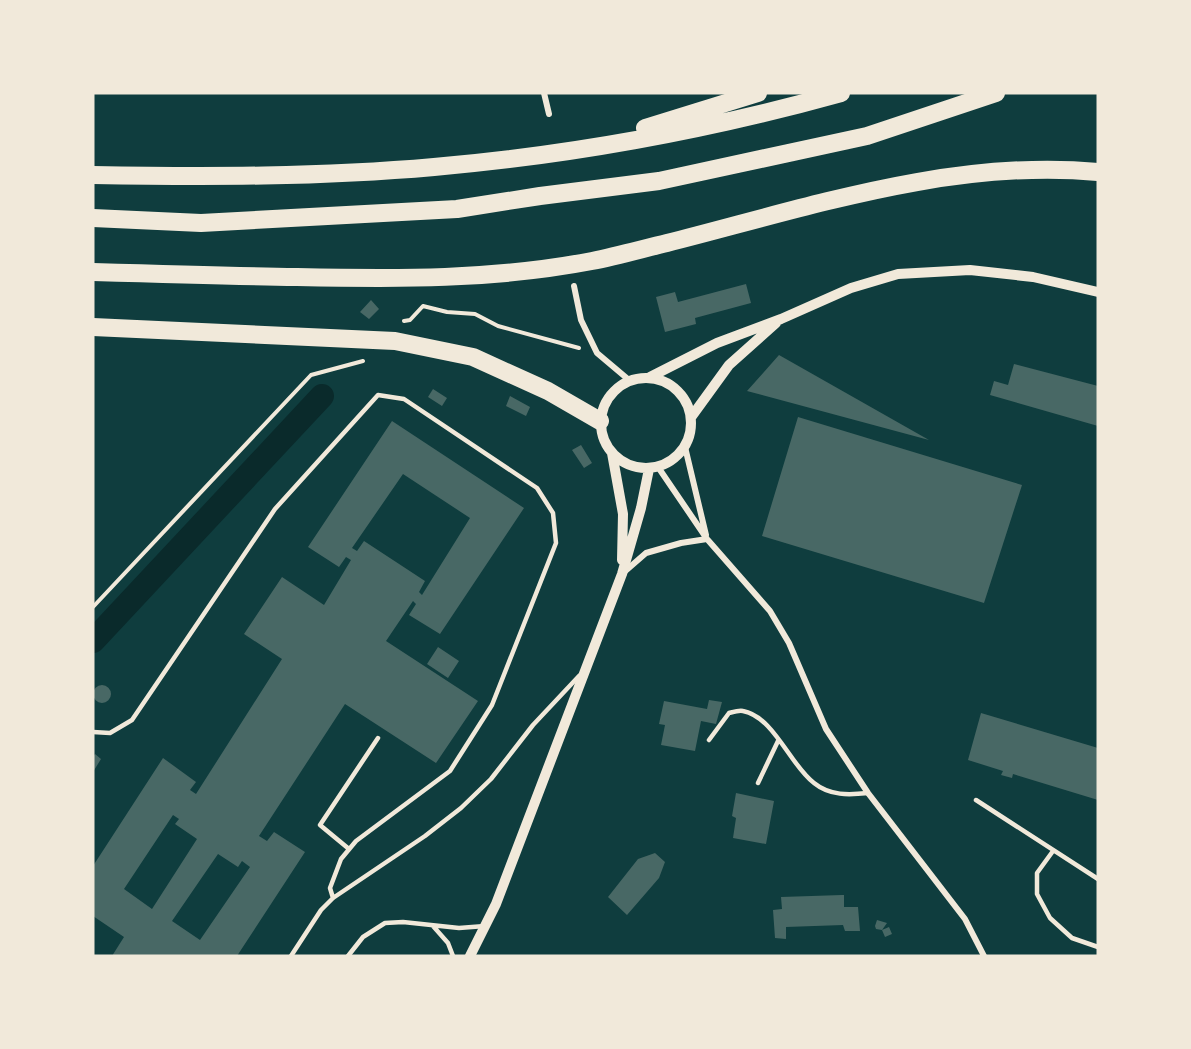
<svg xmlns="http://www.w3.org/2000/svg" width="1191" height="1049" font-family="Raleway,sans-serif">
	<rect width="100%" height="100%" fill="#0f3d3e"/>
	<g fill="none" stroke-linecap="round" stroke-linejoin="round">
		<!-- canal -->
		<path stroke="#0a2a2b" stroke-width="24" d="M93,641L322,396"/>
	</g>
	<!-- building -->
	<path fill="#486865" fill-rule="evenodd" d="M746,284L751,303L695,318L696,324L665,332L656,297L675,292L678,302Z
		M371,300L379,309L369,319L360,312Z
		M779,355L929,440L747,391Z
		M1014,364L1098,386V426L990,395L994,381L1008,385Z
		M433,389L447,398L442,406L428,397Z
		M510,396L530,407L526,416L506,406Z
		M798,417L1022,485L984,603L762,536Z
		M392,421L524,508L440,634L409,615L416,604L413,601L386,641L478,701L436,763L345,704L259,836L267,841L274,832L305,852L237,956H112L124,937L93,916V866L163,758L196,782L190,790L196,794L282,659L244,634L282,577L324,605L351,560L346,557L339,567L308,547ZM403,474L470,518L422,595L419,592L425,581L364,541L357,551L352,548ZM173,815L179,819L175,824L197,839L152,909L124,889ZM218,854L238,867L242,861L250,867L200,940L172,921Z
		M581,445L592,463L584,468L572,450Z
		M438,647L459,661L448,678L427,664Z
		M93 694a9 9 0 1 1 18 0a9 9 0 1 1-18 0Z
		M709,700L722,702L716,724L701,721L695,751L661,745L665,725L659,724L664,701L707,709Z
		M981,713L1098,748V800L1013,774L1012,778L1001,775L1003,771L968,760Z
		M95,754L101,759L93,772V757Z
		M736,793L774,801L766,844L733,838L736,818L732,816Z
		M655,853L665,862L659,878L627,915L608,897L638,859Z
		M842,895H844V907H858L860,931H845L843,925L786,927V939L775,938L773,910L782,909L781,897Z
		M877,920L887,923L882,930L876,929L875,926Z
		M889,927L892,934L885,937L882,930Z"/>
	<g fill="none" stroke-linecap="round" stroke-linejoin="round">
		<!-- path -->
		<path stroke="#f1e9da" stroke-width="4" d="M404,321L410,320L423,306L447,312L475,314L498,326L579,348
			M93,607L311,375L363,361"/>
		<!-- service -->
		<path stroke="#f1e9da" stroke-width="4.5" d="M93,732L110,733L132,720L275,509L378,395L404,399L537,488L553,513L556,543L492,705L450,771L356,841L341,859L330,888L333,898
			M709,740L729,713C733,712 739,710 743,711C774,717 790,765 814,783C830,796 849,795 868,793
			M758,783L778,741
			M976,800L1098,879
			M349,849L320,825L378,738
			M1053,851L1037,873V894L1050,918L1072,938L1098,947
			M433,926L448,943L453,956
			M291,956L321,910L333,898L425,836L461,808L491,779L533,725L579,676
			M348,956L363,937L385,923L403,922L459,928L485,926"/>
		<!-- minor -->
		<path stroke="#f1e9da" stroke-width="6" d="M544,93L549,114
			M574,286L581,320L597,353L629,380
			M685,447L706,535
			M658,467L707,539L770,611L789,643L826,729L868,793L965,919L984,956
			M623,573L646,553L681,543L707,539"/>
		<!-- tertiary -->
		<path stroke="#f1e9da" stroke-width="10" d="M650,377L717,343L781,319L851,288L898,274L970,270L1033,277L1098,292
			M601 423a45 45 0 1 1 90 0a45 45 0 1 1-90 0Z
			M692,416L729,365L776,323
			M612,453L623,514L622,560
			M470,956L496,904L622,574L641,508L649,469"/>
		<!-- motorway -->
		<path stroke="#f1e9da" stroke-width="18" d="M645,128L758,93
			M93,175C206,177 321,177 434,167C571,155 708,130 841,93
			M93,218L201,223L457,209L540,196L659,181L867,136L996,93
			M93,272C161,274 229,276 297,277C398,279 493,280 592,261C617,256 642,249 667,243C806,208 953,158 1098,172
			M93,327L395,341L473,357L548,391L600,421"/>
	</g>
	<!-- border -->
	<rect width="1191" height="1049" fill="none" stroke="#f1e9da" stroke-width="189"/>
</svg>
